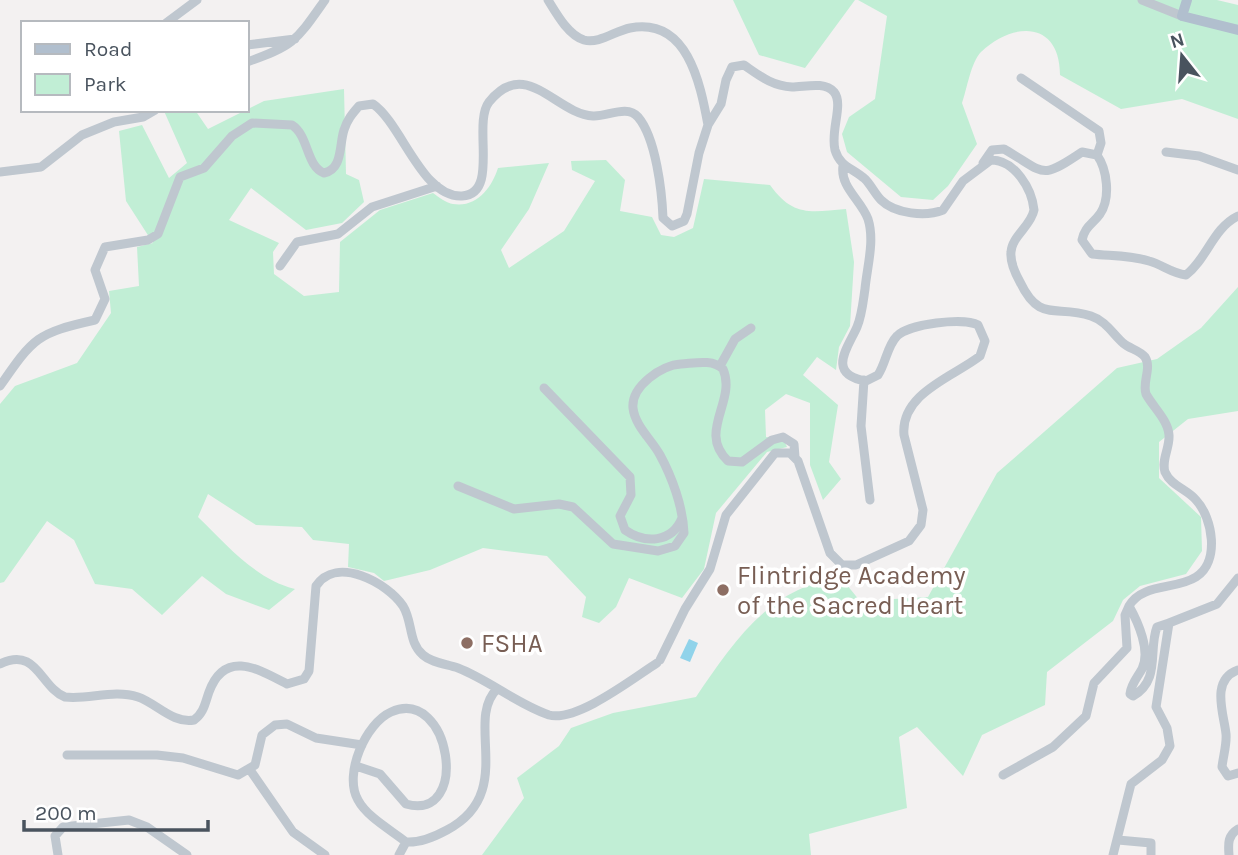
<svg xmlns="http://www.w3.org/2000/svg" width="1238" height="855" font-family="Karla,sans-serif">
	<rect width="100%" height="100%" fill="#f3f1f1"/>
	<!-- green -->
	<path fill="#c1eed5" d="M733,0H855L805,68L759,55Z
		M858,0H1217L1238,5V119L1182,99L1121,109L1060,75C1060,22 1015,20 981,52C971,62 967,89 962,103L977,144L948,186L933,200L901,197L847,152L842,134L849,117L875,99L887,16Z
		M344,89L346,174L359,180L364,202L342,223L306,230L251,188L229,220L279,243L273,252L274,274L304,296L339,292L340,242L380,210L433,193C438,197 447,203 453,204C477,208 492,187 498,168L549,163L529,209L501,250L509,268L564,231L595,181L572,170L571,161L606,160L625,180L620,211L652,217L661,235L674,237L693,228L704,179L770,185C793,217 810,212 846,209L854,262L850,326L839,347L836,370L817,357L803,375L838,405L829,462L841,479L823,500L810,465V403L786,394L765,410L766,437L784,440L787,447L767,452L716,513L704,569L682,598L629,578L616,607L599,623L582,617L586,597L547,556L483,548L430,570L384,581L374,573L348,567L349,544L313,540L302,527L256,525L208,494L198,517C227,545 255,579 295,589L269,610L226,594L202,576L162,615L132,589L95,584L74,540L47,521L4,582L0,583V404L15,386L77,363L111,313L109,291L139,286L137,247L153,243L126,201L119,131L142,125L169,178L187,163L164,111L195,110L208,129L264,101Z
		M1238,287V411L1188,419L1159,442V478L1201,517L1202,551L1186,574L1140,586L1123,600L1113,621L1047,672L1045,705L982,735L963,776L917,727L899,737L907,808L809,834L811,855H482L524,798L517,778L559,746L571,728L613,713L696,697C732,644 772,583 842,579L860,601L928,597L997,473L1117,368L1157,359L1201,328Z"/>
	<!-- water -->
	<path fill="#90d3ea" d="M689,639L698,643L690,662L680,658Z"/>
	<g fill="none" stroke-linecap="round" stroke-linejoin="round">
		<!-- minor -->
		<path stroke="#bfc7cf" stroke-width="9" d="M548,0C556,13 568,35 584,40C599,44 615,31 630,28C687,17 700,82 708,125
			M1142,0L1182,16
			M166,23L197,0
			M247,45L295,39
			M247,62C295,45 296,41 325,0
			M1021,78L1099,131L1101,143L1097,155
			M1166,152L1199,156L1238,170
			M983,163L992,150L1004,149C1046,173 1039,181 1082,152L1097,155C1107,169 1111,198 1100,214C1092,225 1085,226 1082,240L1092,254C1111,256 1130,255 1149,261C1163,265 1171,273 1186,275C1207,259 1213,228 1238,216
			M0,172L41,167L82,135L114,122L143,117L155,110
			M280,266L297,242L338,234L372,207L437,186
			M720,366L735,339L751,328
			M864,380L861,426L870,500
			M0,386C34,337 37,333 95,320L105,299L95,270L105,247L148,240L158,234L180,177L204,168L232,136L252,123L292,125C309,136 306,166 324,173C343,169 339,145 344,130C347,120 352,114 359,106L373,104C402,124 422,198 462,196C500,194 472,124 489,102C526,56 556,114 593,116C607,117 627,104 638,117C656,138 662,192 663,218L672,226L684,221L687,214L699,153L708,125L721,104L726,80L732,67L744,65C760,76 772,86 792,87C805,87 824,81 834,92C844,104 830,131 835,150C840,167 853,168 865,179C871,185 875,194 881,200C895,214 926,217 943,210L963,181L991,160C1015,160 1032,189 1034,210C1031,226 1012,236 1011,252C1010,262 1015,273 1020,282C1040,324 1056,304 1091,316C1106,321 1112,333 1123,343C1130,349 1139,350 1145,357C1152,368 1142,382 1146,394C1153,407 1168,420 1169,435C1170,448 1161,460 1165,472C1171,486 1187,489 1196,500C1213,518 1220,562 1196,577C1176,590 1142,583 1129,606C1138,622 1151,651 1142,669C1137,678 1131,684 1130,694L1133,696C1161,680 1148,650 1157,627L1169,623L1156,707L1167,728L1170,746L1162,760L1131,784L1113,855
			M544,388L630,477L631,495L620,516L625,530C645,544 672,543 682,518
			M458,486L514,509L559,504L573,507L613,544L658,551L675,546L684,533C683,507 672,477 660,455C652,440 635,426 633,408C631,386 662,365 681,364C696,363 712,359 723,369C737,401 697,432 728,461L742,462L772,440L783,437L794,444L795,457
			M1169,623L1217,604L1238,578
			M660,660L685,609L710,569L726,515L775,453H790L798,461L830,553L842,565H856L909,541L921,525L923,510L904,435C900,393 955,376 980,356L985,341L978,325C964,317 908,324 897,336C887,346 886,363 878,375L866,381C825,374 849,346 857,327C862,315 863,302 865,289C867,267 875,241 868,219C861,200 840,187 843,166
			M0,664C37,646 40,687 65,697C89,700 113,689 138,697C156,703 173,724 194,720C204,713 205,703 209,692C225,648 260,670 287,684L304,679L309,671L316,586C336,555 388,583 403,606C413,622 408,642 423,655C432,663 446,664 458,668C489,680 517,704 549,715C577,722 632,679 657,663
			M1238,670C1210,680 1224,714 1226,734C1227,744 1223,757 1222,767L1228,776L1238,773
			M67,755H157L183,758L238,775L255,765L262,735L275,725L287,724L316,738L362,745
			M356,766L380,774L406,804C471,823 451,685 391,712C366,723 343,774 358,800C367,817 391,830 406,842
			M250,770L293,832L325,855
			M1003,775L1053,747L1086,716L1094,683L1127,648L1125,615L1129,606
			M1118,840L1151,843V855
			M58,855L55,836L63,827L129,820L147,827L187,855
			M399,855L406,842C419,843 436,836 447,830C517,793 464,721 497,689
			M1229,855C1228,843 1228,835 1238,829"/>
		<!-- major -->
		<path stroke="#b1bfce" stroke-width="10" d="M1187,0L1182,16L1238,30"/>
	</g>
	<!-- markers -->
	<g fill="#8d6e63" stroke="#fff" stroke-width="2.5">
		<circle cx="723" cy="590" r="7"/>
		<circle cx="467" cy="643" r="7"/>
	</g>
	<g text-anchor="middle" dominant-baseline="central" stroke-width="7" stroke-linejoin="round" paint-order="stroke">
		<!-- education labels -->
		<g font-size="26" fill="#785e54" stroke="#fff" text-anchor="start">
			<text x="737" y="575">Flintridge Academy<tspan x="737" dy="30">of the Sacred Heart</tspan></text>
			<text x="481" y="643">FSHA</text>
		</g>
	</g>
	<!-- legend -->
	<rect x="21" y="21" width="228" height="91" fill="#ffffff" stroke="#b6babf" stroke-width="2"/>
	<rect x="35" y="44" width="35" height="10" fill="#b1bfce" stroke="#b6babf" stroke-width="2"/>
	<text x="84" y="56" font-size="21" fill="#49535e">Road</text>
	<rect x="35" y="74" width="35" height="21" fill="#c1eed5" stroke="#b6babf" stroke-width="2"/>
	<text x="84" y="91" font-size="21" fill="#49535e">Park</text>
	<!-- north arrow -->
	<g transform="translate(1182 56) rotate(343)" stroke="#ffffff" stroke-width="5" paint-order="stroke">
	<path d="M0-5L12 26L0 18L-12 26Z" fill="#49535e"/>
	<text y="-10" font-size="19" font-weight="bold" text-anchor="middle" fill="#49535e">N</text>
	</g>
	<!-- scale -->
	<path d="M24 820v10h184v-10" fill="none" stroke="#49535e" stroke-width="3.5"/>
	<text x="35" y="820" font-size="21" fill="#49535e" stroke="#ffffff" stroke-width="5" paint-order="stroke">200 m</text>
</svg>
